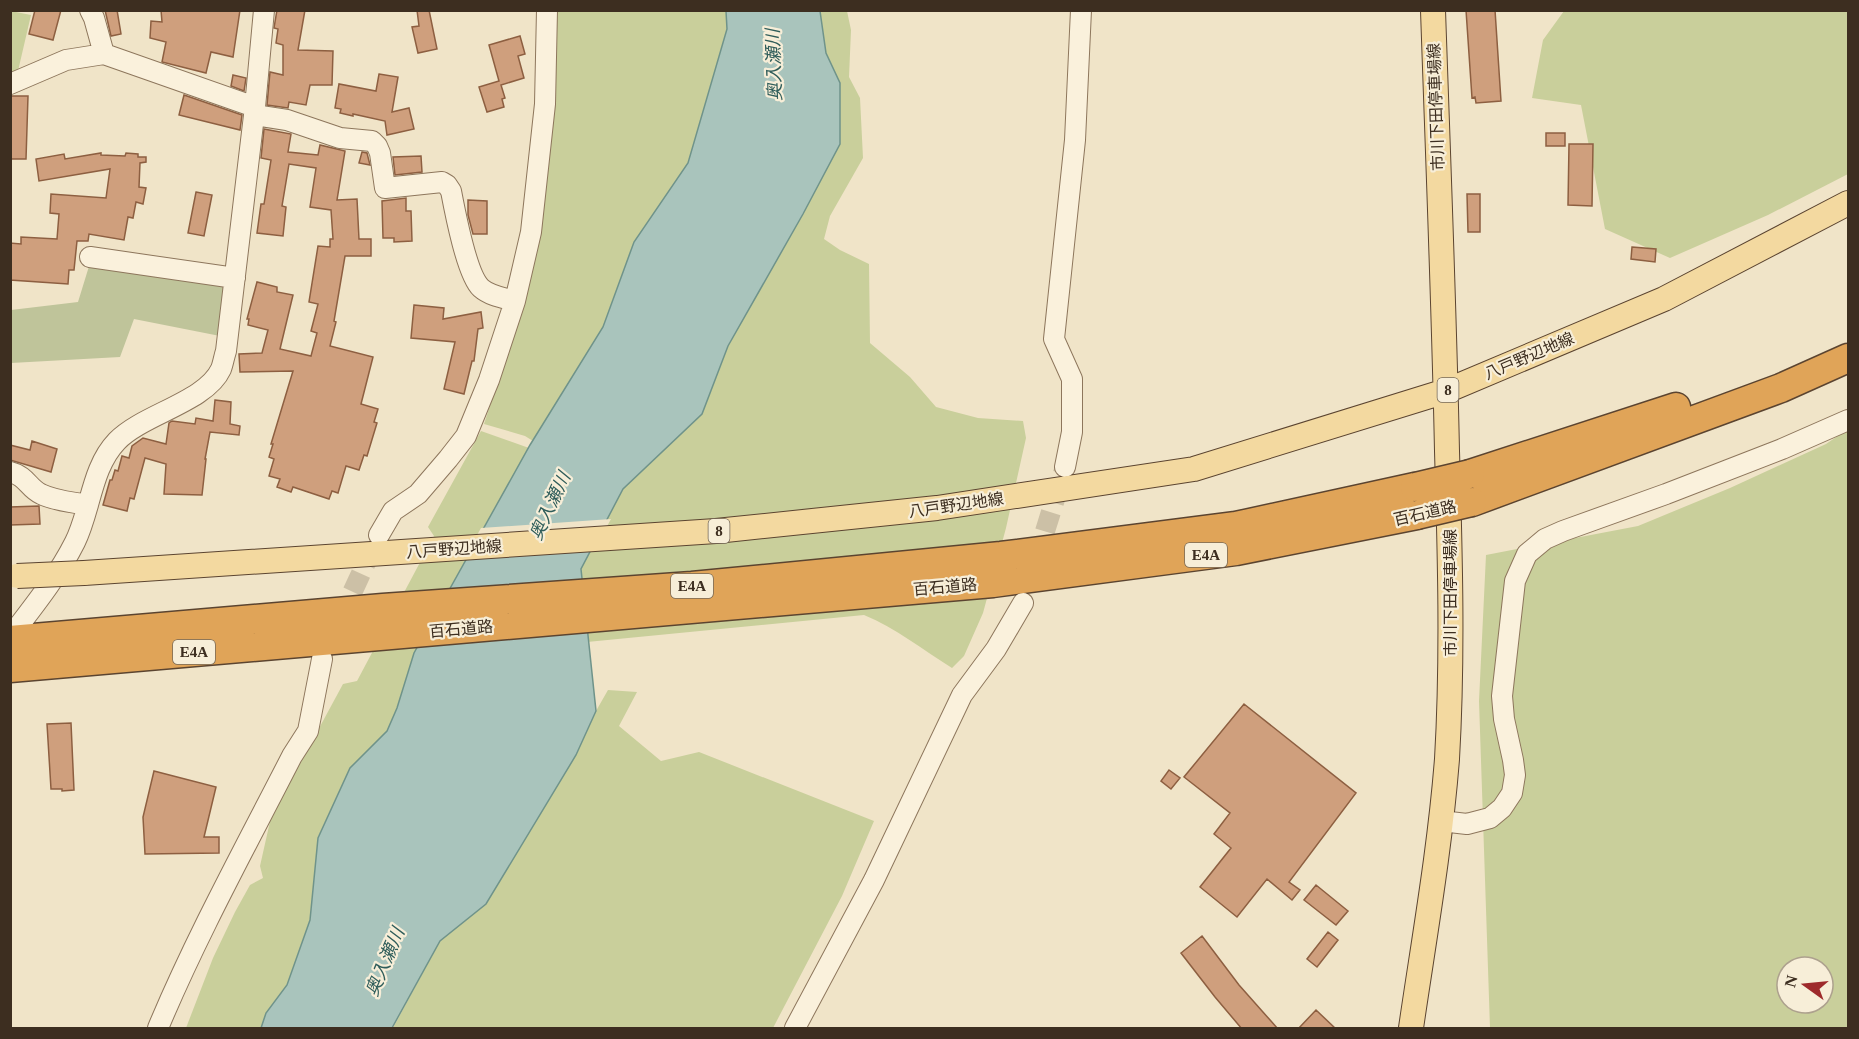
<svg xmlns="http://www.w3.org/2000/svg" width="1859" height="1039" font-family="'Times New Roman','Noto Sans JP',serif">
	<rect width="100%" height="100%" fill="#f0e4c8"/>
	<!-- green -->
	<path fill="#c9cf9b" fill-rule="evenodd" d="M11,11L31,15L18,71L11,73Z
		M555,11H726L727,29L688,163L634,242L603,327L533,441L525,436L484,424L520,314Z
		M820,11H847L851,30L849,77L860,98L863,158L830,216L824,239L840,250L869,264L870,343L910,377L936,407L978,418L1023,421L1026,438L1006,528L983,613L964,656L952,668C923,650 896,628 864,615L587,642L581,569L623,489L702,414L728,346L803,214L840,144V83L826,53Z
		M1564,11H1848V174L1768,215L1670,258L1605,229L1581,105L1532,98L1543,40Z
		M1848,429V1028H1490L1479,701L1486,555L1638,526L1730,488L1826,444ZM1787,967H1823V1003H1787Z
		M481,431L529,448L414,653L397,708L387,731L350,768L318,837L310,919L287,985L266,1013L261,1028H186L213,958L235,912L250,885L263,878L260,866L271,817L343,684L357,681L434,536L428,527Z
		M608,690L637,692L619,726L661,761L699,752L874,821L842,896L773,1028H393L440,941L486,904L576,755L596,711Z"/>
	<!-- cemetery -->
	<path fill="#bfc49a" d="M90,263L225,283L220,336L134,319L120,357L11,363V310L78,302Z"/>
	<!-- water -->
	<path fill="#a9c4bc" stroke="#6f938a" stroke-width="1.5" d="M726,11H820L826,53L840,83V144L803,214L728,346L702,414L623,489L581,569L596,711L576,755L486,904L440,941L392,1028H261L266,1013L287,985L310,920L318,838L350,768L387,731L397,708L414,653L530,445L603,327L634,242L688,163L727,29Z"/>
	<!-- pier -->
	<path fill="#f0e4c8" d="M611,519L594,550L463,560L481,528Z"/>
	<!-- building -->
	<path fill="#cf9f7d" stroke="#8d5f41" stroke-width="1.5" d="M35,10H61L53,40L29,34Z
		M105,10H117L121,34L111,36Z
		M161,10H240L233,57L211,52L206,73L162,62L166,42L150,38L151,21L162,22Z
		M277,10H305L298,50L333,51L332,85H310L306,105L289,102L288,108L267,105L270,72L283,75V45L276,43L278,29L274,28Z
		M417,10H429L437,49L418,53L412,27L419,26Z
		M1466,10H1495L1501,101L1476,103L1475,97L1472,98Z
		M520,36L525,54L518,56L524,78L501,85L505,98L502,99L504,107L487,112L479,87L499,81L489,45Z
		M379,74L398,77L392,112L409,108L414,129L387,135L385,121L353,114V116L340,113L341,109L335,108L339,84L376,91Z
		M233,75L246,78L244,91L231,86Z
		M184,95L242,115L240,130L179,115Z
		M11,96H28L26,159H10Z
		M264,129L291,134L288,152L318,155L320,145L345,151L337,200L357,199L359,239H371V256H345L334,321L336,322L330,346L373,357L361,404L378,409L374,422L377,423L367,456L364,455L359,470L346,466L338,493L332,491L329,499L293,487L291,492L277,487L280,479L269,476L274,459L269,457L273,444H271L293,371L240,372L239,354L262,353L268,330L248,325L249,319H247L257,282L277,287V292L293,295L280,349L311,356L317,333L311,331L318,304L309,302L318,246L330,247V239H333L331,210L310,207L316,168L289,164L282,206L286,207L283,236L257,233L261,204H264L271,160L261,158Z
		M1546,133H1565V146H1546Z
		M1569,144H1593L1592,206L1568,205Z
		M362,152L367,153L370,165L359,163Z
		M101,153V155L125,156L126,153L138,154V157H146V162L140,163L139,187L146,188L143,204L136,202L133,218L128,217L124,240L89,234L88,241H77L74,270H69L68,284L10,280V243L21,244V237L57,239L59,214L50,213L51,194L106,198L110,169L39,181L36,159L64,154L65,159Z
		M421,156L422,172L395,175L393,157Z
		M196,192L212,195L204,236L188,233Z
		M1467,194H1480V232H1468Z
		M406,198V211H411L412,241L394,242V238H383L382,201Z
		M468,200L487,201V234H473L468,215Z
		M1632,247L1656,249L1655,262L1631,259Z
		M414,305L444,308L443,319L481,312L483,328L478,329L474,361H472L464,394L444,389L455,342L411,338Z
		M215,400L231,402L230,424L240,426L239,435L210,432L205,459H206L202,495L164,494L166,464L145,458L134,499L130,498L127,511L103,505L110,480H112L115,470L118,471L122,456L129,458L132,446L143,438L166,444L169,423L172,421L195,424L196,418L213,421Z
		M32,441L57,449L51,472L10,460V445L30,450Z
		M39,506L40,524L10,525V507Z
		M1244,704L1356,793L1289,882L1300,890L1292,900L1267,879L1237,917L1200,887L1231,848L1214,834L1230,813L1184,777Z
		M71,723L74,790L62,791V789H51L47,724Z
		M1169,770L1180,778L1171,789L1161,781Z
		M154,771L216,787L204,837H219V853L145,854L143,817Z
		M1316,885L1348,911L1336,925L1304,900Z
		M1328,932L1338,940L1317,967L1307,959Z
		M1202,936L1239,985L1278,1029H1242L1215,997L1181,953Z
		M1316,1010L1336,1029H1298Z"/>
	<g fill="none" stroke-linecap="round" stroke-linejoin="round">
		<!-- minor-tunnel -->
		<path stroke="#ccc0a6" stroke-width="20" stroke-dasharray="20 10" stroke-linecap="butt" d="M1036,560L1065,467
			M340,619L375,543"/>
		<!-- minor casing -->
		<g stroke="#8d765c" stroke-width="22">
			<path id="minor" d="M90,10L94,18L104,54
				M10,84L66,60L104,54L255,107
				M254,115L287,120L340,138L372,141L377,146L380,153L385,188L442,182L447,185L451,191C455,212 467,275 481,288C490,296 504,298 515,301
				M90,257L235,278
				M1065,467L1072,432V379L1054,339L1075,140L1081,10
				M10,472C27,476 28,488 41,494C55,501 72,502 88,505
				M379,535L393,511L418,494L448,459L466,436L489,380L515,301L531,232L545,104L547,10
				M10,637C33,607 58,576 75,542C91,510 91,468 117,441C143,414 206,402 221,369C223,364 224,357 226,351L255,107L264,10
				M1441,821L1467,824L1490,818L1502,808L1512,793L1515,775L1513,760L1504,719L1502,696L1515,581L1527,554L1545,539L1563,531L1666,494L1782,449L1848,420
				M158,1028C197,935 246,846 292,756L308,731L322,659
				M795,1028L874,880L962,695L996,649L1023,603"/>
		</g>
		<!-- major casing -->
		<g stroke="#5b4430" stroke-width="26">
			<path id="major" d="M84,573L716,531L937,508L1194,469L1446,391L1664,299L1848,203
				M1411,1028C1424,939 1440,849 1447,759C1453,657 1450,554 1447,451C1444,304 1438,157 1433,10"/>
		</g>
		<!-- highway casing -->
		<g stroke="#5b4430" stroke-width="31">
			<path id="highway" d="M1470,474L1676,407
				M1472,502L1781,388L1848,358
				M10,640L383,608L692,586L1001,556L1236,526L1415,487
				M10,668L993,583L1236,551L1417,515"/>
		</g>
		<!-- minor -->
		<use href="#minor" stroke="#faf1dc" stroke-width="20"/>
		<!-- major -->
		<use href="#major" stroke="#f3d9a0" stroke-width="24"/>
		<!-- highway -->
		<use href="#highway" stroke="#e0a458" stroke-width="28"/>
		<!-- major-bridge casing -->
		<g stroke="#5b4430" stroke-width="26" stroke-linecap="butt">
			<path id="major-bridge" d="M17,576L84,573"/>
		</g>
		<!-- highway-bridge casing -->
		<g stroke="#5b4430" stroke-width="31" stroke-linecap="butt">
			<path id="highway-bridge" d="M1415,487L1470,474
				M1417,515L1472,502"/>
		</g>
		<!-- major-bridge -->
		<use href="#major-bridge" stroke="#f3d9a0" stroke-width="24"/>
		<!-- highway-bridge -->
		<use href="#highway-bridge" stroke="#e0a458" stroke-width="28"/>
	</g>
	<g text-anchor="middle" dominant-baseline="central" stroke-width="4.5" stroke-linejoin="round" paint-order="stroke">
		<!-- shield labels -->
		<g fill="#f7eed8" stroke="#756857" stroke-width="1.5">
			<rect x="1437.5" y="378" width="21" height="24" rx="4.5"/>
			<rect x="708.5" y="519" width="21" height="24" rx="4.5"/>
			<rect x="1185" y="543" width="42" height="24" rx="4.5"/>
			<rect x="671" y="574" width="42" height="24" rx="4.5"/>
			<rect x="173" y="640" width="42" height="24" rx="4.5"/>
		</g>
		<g font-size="15" font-weight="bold" fill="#3d2e20">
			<text x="1448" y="390">8</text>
			<text x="719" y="531">8</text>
			<text x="1206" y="555">E4A</text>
			<text x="692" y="586">E4A</text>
			<text x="194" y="652">E4A</text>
		</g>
		<!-- street labels -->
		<g font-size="16" fill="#3d2e20" stroke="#f7eed8">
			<text transform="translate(1436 107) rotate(-92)">市川下田停車場線</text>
			<text transform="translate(1529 356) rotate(-23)">八戸野辺地線</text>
			<text transform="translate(956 505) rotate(-8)">八戸野辺地線</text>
			<text transform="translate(1425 513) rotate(-13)">百石道路</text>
			<text transform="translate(454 549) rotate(-4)">八戸野辺地線</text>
			<text transform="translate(945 587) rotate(-5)">百石道路</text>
			<text transform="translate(1450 593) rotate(-90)">市川下田停車場線</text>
			<text transform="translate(461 629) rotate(-5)">百石道路</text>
		</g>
		<!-- water labels -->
		<g font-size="18" font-style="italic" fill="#2f5d5a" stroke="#f7eed8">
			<text transform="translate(774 65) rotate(-92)">奥入瀬川</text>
			<text transform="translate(550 506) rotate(-65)">奥入瀬川</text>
			<text transform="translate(385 962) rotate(-67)">奥入瀬川</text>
		</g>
	</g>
	<!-- border -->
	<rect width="1859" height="1039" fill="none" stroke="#3d2e20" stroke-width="24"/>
	<!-- north arrow -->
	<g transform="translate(1805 985) rotate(285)"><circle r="28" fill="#f7eed8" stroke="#ada18e" stroke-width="1.5"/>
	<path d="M0-4.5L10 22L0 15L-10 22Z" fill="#9e2a2b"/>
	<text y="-9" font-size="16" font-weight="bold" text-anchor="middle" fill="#3d2e20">N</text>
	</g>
</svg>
